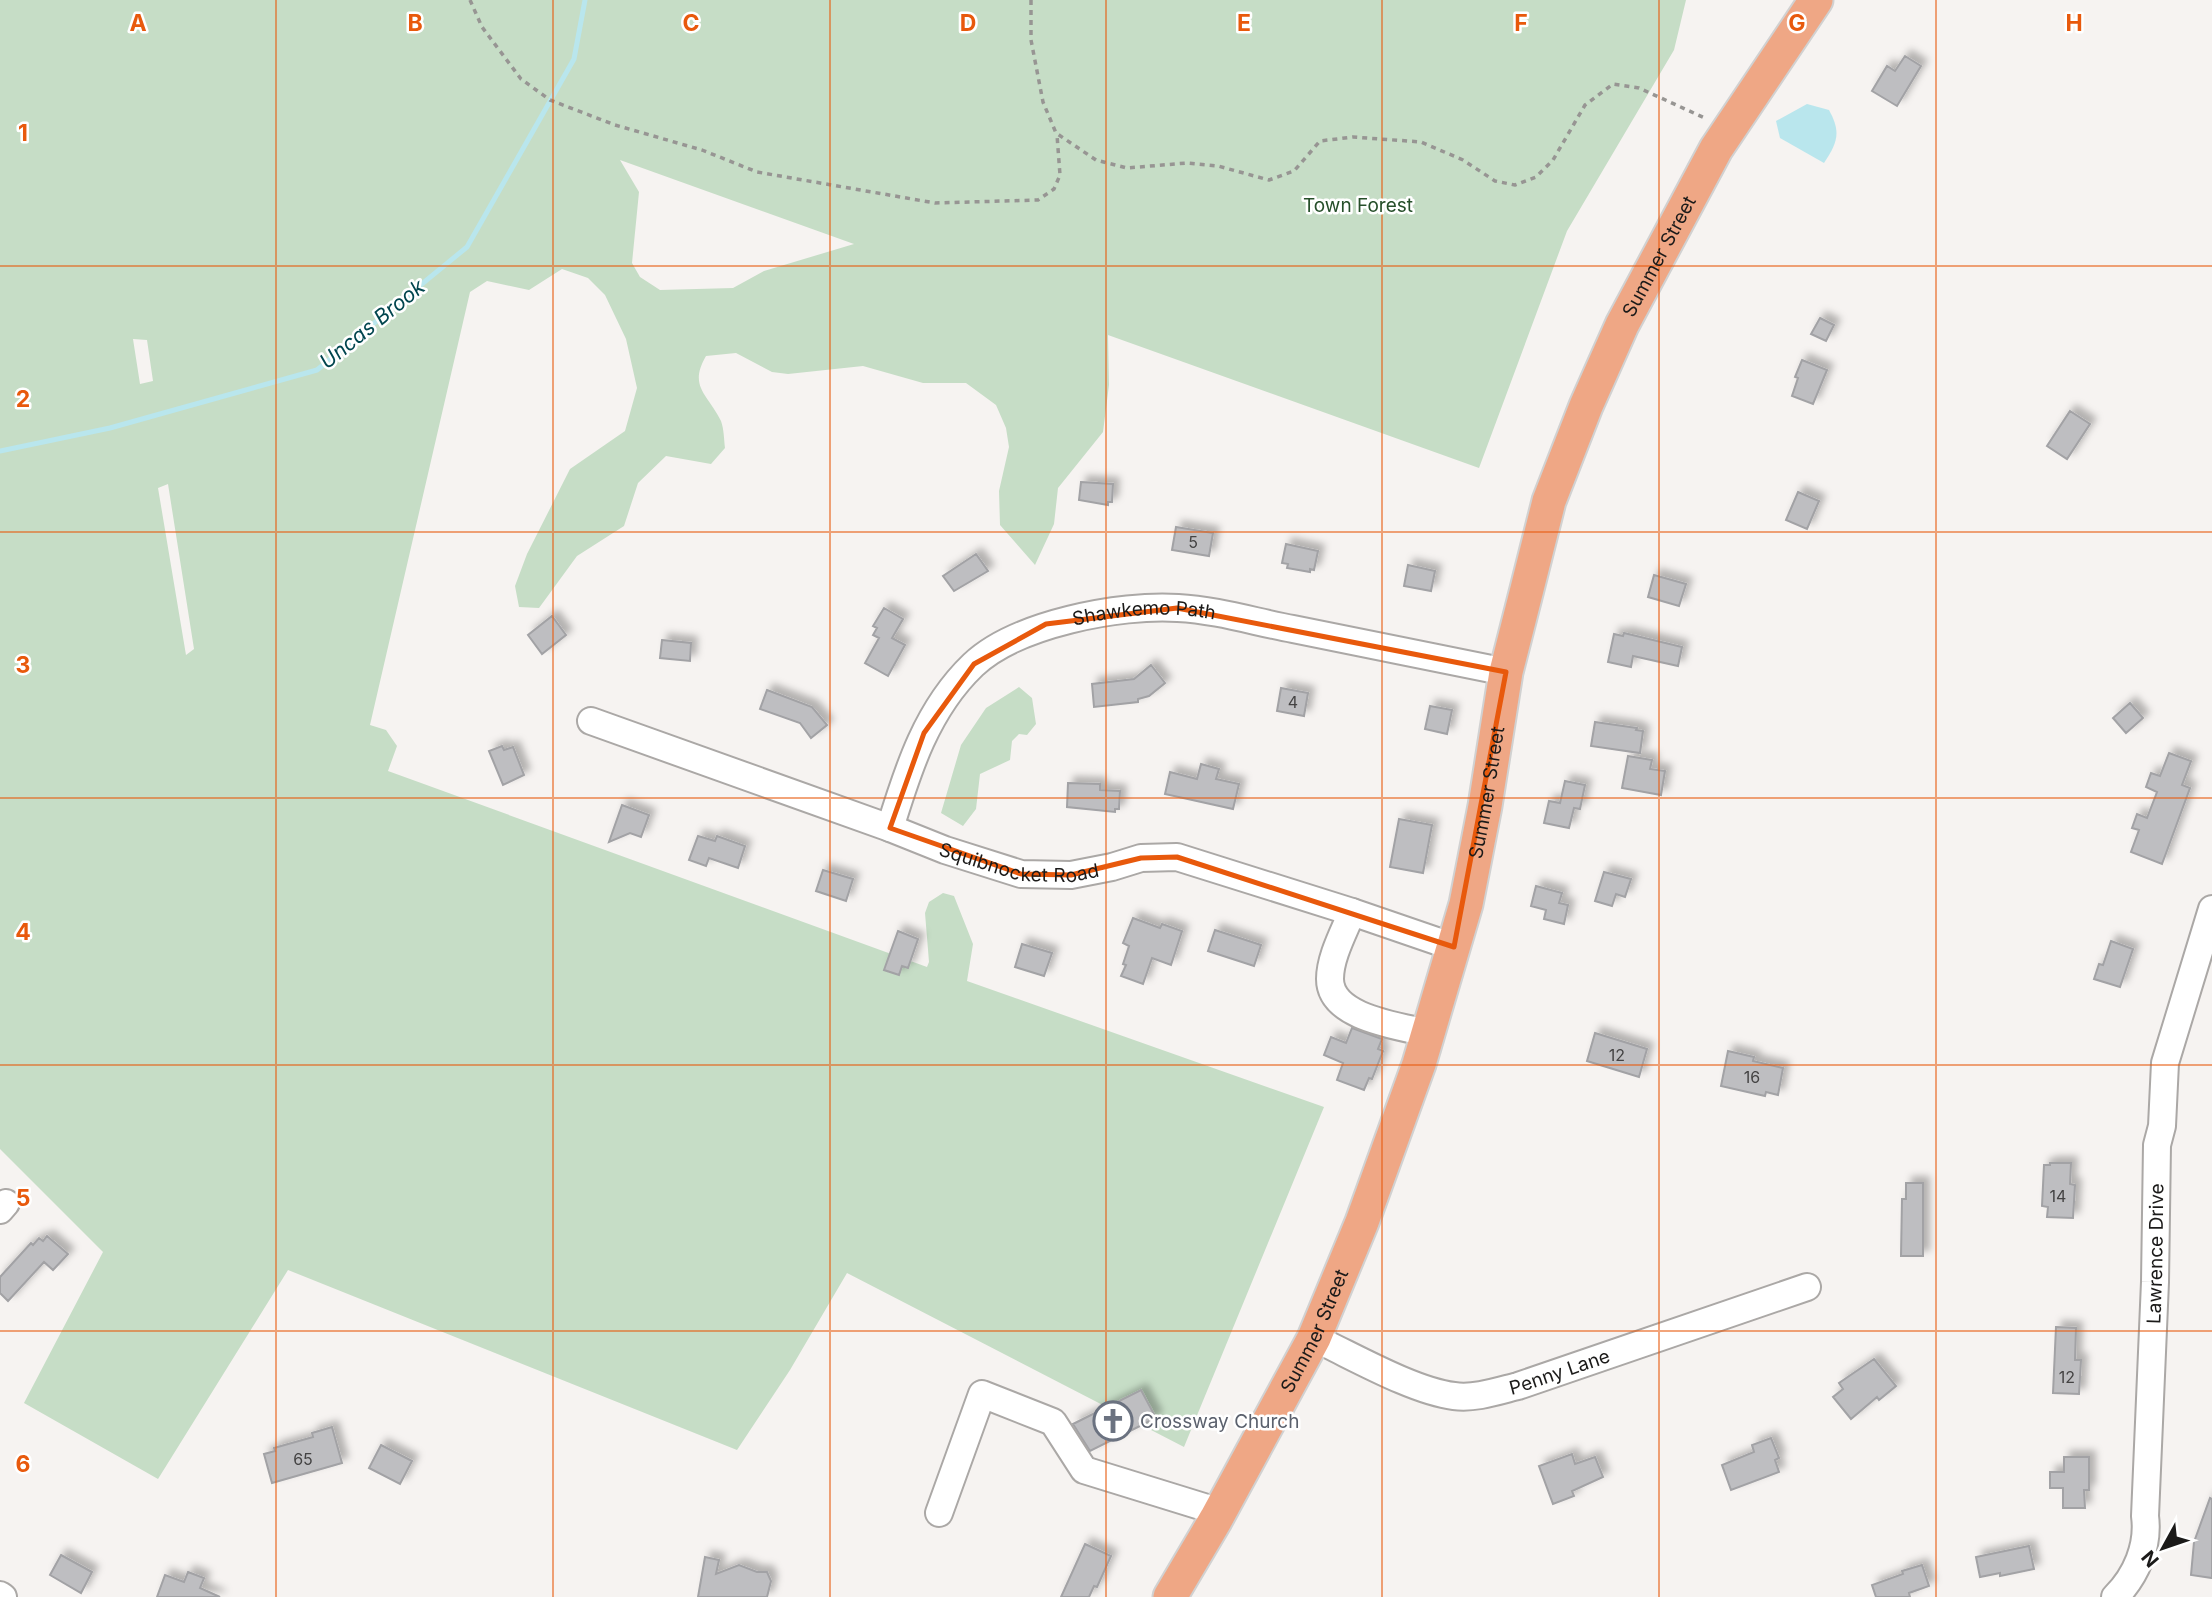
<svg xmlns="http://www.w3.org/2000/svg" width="2212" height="1597" font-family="Inter,sans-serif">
	<defs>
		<filter id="shadow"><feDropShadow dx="6" dy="-6" stdDeviation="3.5" flood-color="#0004"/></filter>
	</defs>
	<rect width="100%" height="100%" fill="#f6f3f1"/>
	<!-- green -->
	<path fill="#c6ddc6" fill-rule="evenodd" d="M0,0H1686L1674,50L1567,231L1479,468L1108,335L1109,385L1103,432L1058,488L1054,524L1035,565L1000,525L999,491L1009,447L1006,428L996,405L966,383H923L863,366L788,374L772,372L736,353L706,356C688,387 708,394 721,421C724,429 724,440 725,448L711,464L666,456L638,483L624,526L577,556L539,608L519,607L515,586L527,554L570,469L625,431L637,388L626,339L605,295L588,278L562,269L529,290L487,281L470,292L370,725L386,730L397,746L388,771L927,967L929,962L925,913L929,902L943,893L954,896L973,944L967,981L1324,1107L1184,1447L847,1273L790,1370L737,1450L288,1270L158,1479L24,1403L103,1252L0,1149ZM620,160L854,244L764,271L733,288L660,290L640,277L632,263L639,192ZM133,339L147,340L153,381L140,384ZM168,484L194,649L186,655L158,488Z
		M1019,687L1032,698L1036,724L1027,735L1019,734L1012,741L1010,760L980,774L976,809L963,826L941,813L961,745L986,708Z"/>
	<!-- water -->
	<path fill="#b9e6ed" d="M1807,104L1829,110C1841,132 1838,142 1824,163L1780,138L1776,121Z"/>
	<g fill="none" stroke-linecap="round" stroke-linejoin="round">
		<!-- stream -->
		<path stroke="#b9e6ed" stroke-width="5" d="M0,451L110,428L317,370L467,247L574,59L585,0"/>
	</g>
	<!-- building -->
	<path fill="#bebec1" stroke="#a2a2a5" stroke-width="2" filter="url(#shadow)" d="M1905,56L1921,66L1897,106L1872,91L1887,66L1895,71Z
		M1820,318L1834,325L1826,341L1811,334Z
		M1802,360L1827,370L1813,404L1792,396L1798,378L1795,377Z
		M2070,411L2090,424L2067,459L2047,446Z
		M1081,482L1113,484L1112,502H1108V505L1079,500Z
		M1798,492L1819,501L1807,529L1786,520Z
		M1176,527L1213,533L1209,556L1172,550Z
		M1286,544L1318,551L1314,570L1310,569V572L1287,568L1288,564L1282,563Z
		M976,554L988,571L954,591L943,576Z
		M1408,565L1435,571L1431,591L1404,586Z
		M1654,575L1686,584L1679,606L1648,597Z
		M884,608L903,619L892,638L905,645L888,676L865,663L879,638L873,635L877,628L873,626Z
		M552,616L566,635L542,654L528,635Z
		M1624,633L1682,647L1678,666L1633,656L1631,667L1608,662L1614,634L1623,636Z
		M662,640L691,643L690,661L660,658Z
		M1151,665L1165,683L1149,696L1138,699V702L1094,707L1092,684L1134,679Z
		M1281,688L1308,693L1304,716L1277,711Z
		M767,690L812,707L827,725L811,738L800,723L760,709Z
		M2130,703L2143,718L2126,733L2113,718Z
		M1430,706L1452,710L1447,734L1425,729Z
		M1595,722L1637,728L1636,730L1643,731L1640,753L1591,746Z
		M502,746L504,750L513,747L524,775L503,785L489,751Z
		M2169,753L2191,761L2182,785L2190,788L2162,864L2131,852L2139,830L2132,828L2137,814L2147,818L2157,792L2146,787L2151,773L2160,776Z
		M1628,756L1652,760L1650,769L1665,771L1661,795L1622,788Z
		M1201,764L1219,769L1216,779L1239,784L1233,809L1165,794L1170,772L1197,779Z
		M1565,781L1585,785L1580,809L1574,808L1569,828L1544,823L1549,801L1560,803Z
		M1068,783L1100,784V790L1120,791L1119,809H1115V812L1067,807Z
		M622,805L649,815L641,837L630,833L609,842Z
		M1399,819L1432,825L1423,873L1390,867Z
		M698,836L715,841L717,836L745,846L738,868L709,858L706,866L689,860Z
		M823,870L853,879L846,901L816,891Z
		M1604,872L1631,879L1625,897L1616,894L1612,906L1595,901Z
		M1536,886L1562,893L1559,903L1568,905L1564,924L1544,919L1546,910L1531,906Z
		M1133,918L1160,928L1162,924L1182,931L1171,965L1152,958L1143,984L1121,976L1126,965L1123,964L1129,946L1123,943Z
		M1215,930L1261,945L1254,966L1208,951Z
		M898,931L918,939L908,968L902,966L899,975L884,970Z
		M2111,941L2133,949L2120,987L2094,979L2099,964L2103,965Z
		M1022,944L1052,953L1044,976L1015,967Z
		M1352,1028L1382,1039L1378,1049L1383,1051L1372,1079L1369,1078L1364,1090L1337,1080L1343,1063L1324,1055L1331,1037L1346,1043Z
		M1595,1033L1647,1049L1639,1077L1587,1061Z
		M1728,1051L1754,1057L1753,1061L1783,1068L1778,1095L1766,1092L1765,1096L1721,1086Z
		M2050,1163H2071L2070,1184L2075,1185L2073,1218L2047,1217L2048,1207L2042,1206L2044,1165H2050Z
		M1906,1183H1923V1256H1901L1902,1199H1906Z
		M47,1236L68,1254L53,1270L44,1262L8,1301L0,1293V1277L31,1243L33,1245L39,1238L43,1241Z
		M2056,1327L2076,1328L2075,1360H2081L2079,1394L2053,1393Z
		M1874,1359L1896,1386L1879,1400L1877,1397L1851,1419L1833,1397L1843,1389L1839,1383Z
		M1141,1390L1156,1418L1090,1451L1073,1424Z
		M332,1427L342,1463L272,1483L264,1454L275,1451L274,1448L313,1437L312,1433Z
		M1771,1438L1779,1458L1775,1460L1779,1472L1731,1490L1722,1465L1754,1452L1752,1445Z
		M381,1445L412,1461L400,1484L369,1468Z
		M1572,1454L1575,1464L1595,1457L1603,1477L1572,1491L1574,1496L1553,1504L1539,1466Z
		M2064,1457H2089V1490H2084L2085,1508H2063V1488H2050V1472H2064Z
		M2210,1498L2212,1499V1578L2191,1575L2194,1542Z
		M1085,1544L1111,1556L1097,1587L1094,1586L1089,1597H1061Z
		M2029,1546L2034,1569L2000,1576V1573L1980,1577L1976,1557Z
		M61,1555L92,1572L81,1593L50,1575Z
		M705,1557L719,1560L716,1574L739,1565L757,1572H767L771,1581L767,1597H698Z
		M1922,1565L1929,1586L1909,1593L1910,1597H1876L1872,1585L1903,1574L1902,1571Z
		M188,1572L204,1578L200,1588L220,1597H157L165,1575L184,1582Z"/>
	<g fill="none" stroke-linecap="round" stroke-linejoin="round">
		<!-- minor casing -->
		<g stroke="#aba8a6" stroke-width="30">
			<g id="minor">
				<path id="s1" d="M591,721L890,828L945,850L1021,874L1071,875L1112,867L1141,858L1177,857L1352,912L1454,947"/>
				<path id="s2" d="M890,828C908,769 927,709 973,665C1016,624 1120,604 1178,608C1217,610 1255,622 1293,629C1364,643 1435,658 1506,672"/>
				<path d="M1352,912C1344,932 1330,957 1330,979C1330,1018 1399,1026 1428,1033"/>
				<path d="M0,1210L6,1203"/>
				<path id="s3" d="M1314,1338C1353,1356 1413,1391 1454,1396C1475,1399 1498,1391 1518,1386L1807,1287"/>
				<path d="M939,1513L982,1394L1053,1422L1084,1470L1220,1512"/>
				<path d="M0,1595L3,1597"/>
				<path id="s4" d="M2115,1597C2136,1576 2149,1546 2145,1516L2155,1282L2157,1145L2162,1126L2165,1063L2212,909"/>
			</g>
		</g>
		<!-- major casing -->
		<g stroke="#d1d1d1" stroke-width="37">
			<g id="major">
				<path id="s5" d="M1170,1597L1216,1519L1314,1338L1362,1222L1419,1064L1466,904L1485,806L1506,672L1527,589L1549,501L1586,406L1622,325L1716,149L1816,0"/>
			</g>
		</g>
		<!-- path -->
		<path stroke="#979593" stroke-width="3.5" stroke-dasharray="5 5" stroke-linecap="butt" d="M470,0L482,27L521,79L550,100L615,125L702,150L757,172L935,203L1038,200L1054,189L1060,175L1057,135
			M1031,0V40L1043,102L1056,133L1096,160L1127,168L1187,163L1218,166L1269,180L1294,171L1320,141L1353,137L1421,142L1463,160L1495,181L1515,185L1536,177L1553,160L1585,105L1613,84L1639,88L1707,119"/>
		<!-- minor -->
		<use href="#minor" stroke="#fff" stroke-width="26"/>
		<!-- major -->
		<use href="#major" stroke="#efa785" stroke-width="33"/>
	</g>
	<!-- marked area -->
	<path fill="none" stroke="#e8590c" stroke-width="5" stroke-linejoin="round" d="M1177,608L1506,672L1454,947L1177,857L1141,858L1071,875L1021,874L890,828L924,733L974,664L1046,624Z"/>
	<!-- grid -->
	<path fill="none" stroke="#e8590c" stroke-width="2" stroke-opacity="0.55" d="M276,0V1597M553,0V1597M830,0V1597M1106,0V1597M1382,0V1597M1659,0V1597M1936,0V1597M0,266H2212M0,532H2212M0,798H2212M0,1065H2212M0,1331H2212"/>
	<!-- icons -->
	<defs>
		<g id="church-ring" transform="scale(2.0125)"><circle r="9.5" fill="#fff" stroke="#6b7280" stroke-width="1.5"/><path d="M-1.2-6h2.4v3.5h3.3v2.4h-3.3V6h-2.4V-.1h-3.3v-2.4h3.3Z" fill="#6b7280"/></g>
	</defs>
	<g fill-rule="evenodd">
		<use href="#church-ring" x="1113" y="1421"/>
	</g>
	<g text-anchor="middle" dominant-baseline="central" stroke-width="5" stroke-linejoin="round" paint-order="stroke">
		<!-- number labels -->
		<g font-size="16" fill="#444343">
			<text x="1193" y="542">5</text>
			<text x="1293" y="702">4</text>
			<text x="1617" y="1055">12</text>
			<text x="1752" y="1077">16</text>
			<text x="2058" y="1196">14</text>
			<text x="2067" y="1377">12</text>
			<text x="303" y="1459">65</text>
		</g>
		<!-- park labels -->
		<g font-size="19" fill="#264f2a" stroke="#fff">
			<text x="1358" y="205">Town Forest</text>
		</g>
		<!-- street labels -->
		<g font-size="19" fill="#1b1a19" stroke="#fff">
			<text stroke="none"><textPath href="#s5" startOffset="1437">Summer Street</textPath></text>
			<text stroke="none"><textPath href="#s2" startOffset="368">Shawkemo Path</textPath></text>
			<text stroke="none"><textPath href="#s5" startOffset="870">Summer Street</textPath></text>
			<text stroke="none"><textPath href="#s1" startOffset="453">Squibnocket Road</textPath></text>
			<text stroke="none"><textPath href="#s4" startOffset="352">Lawrence Drive</textPath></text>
			<text stroke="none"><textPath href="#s5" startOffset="303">Summer Street</textPath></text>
			<text stroke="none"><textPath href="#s3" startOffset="261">Penny Lane</textPath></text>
		</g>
		<!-- worship labels -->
		<g font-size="19" fill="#5b616d" stroke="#fff" text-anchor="start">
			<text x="1140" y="1421">Crossway Church</text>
		</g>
		<!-- water labels -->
		<g font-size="21" font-style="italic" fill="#00454e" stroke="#fff">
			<text transform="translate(372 324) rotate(-39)">Uncas Brook</text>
		</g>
	</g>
	<g font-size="23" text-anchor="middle" font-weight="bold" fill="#e8590c" stroke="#fff" stroke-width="5" stroke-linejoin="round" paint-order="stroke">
		<text x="138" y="31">A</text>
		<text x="415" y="31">B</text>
		<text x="691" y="31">C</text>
		<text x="968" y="31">D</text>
		<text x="1244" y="31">E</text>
		<text x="1521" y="31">F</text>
		<text x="1797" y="31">G</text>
		<text x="2074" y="31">H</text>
		<text x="23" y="141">1</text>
		<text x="23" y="407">2</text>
		<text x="23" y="673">3</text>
		<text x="23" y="940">4</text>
		<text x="23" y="1206">5</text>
		<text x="23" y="1472">6</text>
	</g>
	<!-- north arrow -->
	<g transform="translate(2163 1548) rotate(230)" stroke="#ffffff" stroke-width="5" paint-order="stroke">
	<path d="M0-5L12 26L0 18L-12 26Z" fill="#1b1a19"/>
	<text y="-10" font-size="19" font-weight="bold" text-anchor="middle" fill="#1b1a19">N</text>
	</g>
</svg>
